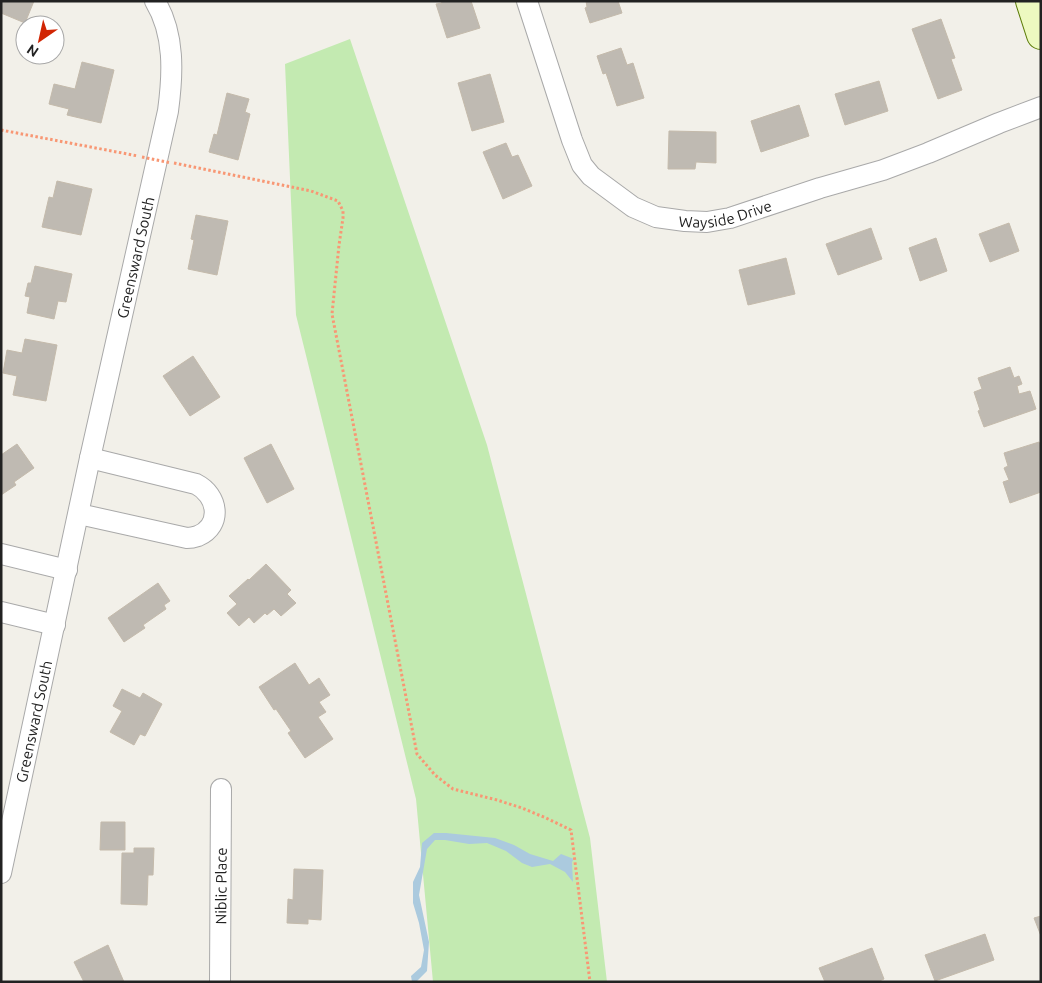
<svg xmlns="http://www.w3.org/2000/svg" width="1042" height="983" font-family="Ubuntu,sans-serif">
	<rect width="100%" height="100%" fill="#f2f0e9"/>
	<!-- grass -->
	<path fill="#c3eab1" d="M350,39L487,445L590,838L607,982H433L416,799L296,315L285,64Z"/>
	<!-- water -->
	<path fill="#abcade" d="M434,833H446L495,838L514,845L530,854L553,861L561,854L574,859L572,862L573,882L565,872L550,864L532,867L522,863L506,851L487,843L469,844L445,840H435L427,849L419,895L429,942L427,971L416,982H412L411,976L421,967L424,950L419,923L413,903V882L420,867L422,843Z"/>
	<!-- building -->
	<path fill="#bfbab2" stroke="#c4baab" d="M1,1H34L25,23L1,13Z
		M441,1H471L480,28L447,38L436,4L442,3Z
		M586,1H618L622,13L590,23L585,8L587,7Z
		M941,19L955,58L951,59L962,90L938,99L912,29Z
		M621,48L627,65L633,63L644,98L617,106L606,73L603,74L597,56Z
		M82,62L114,70L101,123L67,115L69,109L49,104L54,84L75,89Z
		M490,74L504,122L472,131L458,83Z
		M879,81L888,111L845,125L835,94Z
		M227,93L249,99L245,112L250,114L238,160L209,152L214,134L217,135Z
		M799,105L809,136L761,152L751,121Z
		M669,131L716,132V163L696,162L695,169H668Z
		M506,143L512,157L518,155L532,186L503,199L483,152Z
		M57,181L92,189L81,235L42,227L49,197L53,198Z
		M196,215L228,221L217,275L188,269L194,240L191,239Z
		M1009,223L1019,251L990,262L979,234Z
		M871,228L882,259L838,275L826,244Z
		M936,238L947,271L920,281L909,248Z
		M786,258L795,294L748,305L739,270Z
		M35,266L72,274L66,302L58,301L54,319L27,313L30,297L25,296L28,283H31Z
		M25,339L57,345L46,401L13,395L17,376L3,373L7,350L22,353Z
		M193,356L220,397L190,416L163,376Z
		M1010,367L1014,378L1019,376L1022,384L1017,386L1019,394L1030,391L1036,409L984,427L978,411L980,410L974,392L982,389L978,378Z
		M1039,442L1041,448V492L1010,503L1003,482L1009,480L1004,468L1008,466L1004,453Z
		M17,444L34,468L14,482L16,485L1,495V455Z
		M271,444L294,489L267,503L244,458Z
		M266,564L291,590L287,594L296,603L281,616L274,609L267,615L265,613L254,623L249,617L239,626L227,613L237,604L229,596L248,579L249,580Z
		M158,583L170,601L164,605L166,609L143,625L145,628L124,642L108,618Z
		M295,663L309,685L319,678L330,695L319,702L326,712L318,717L333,739L305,758L288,733L291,731L276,709L274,710L259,687Z
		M122,689L140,698L143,693L162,704L145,736L140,734L134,745L110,732L122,711L113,706Z
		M101,822H125V850H100Z
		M134,848H154L153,875H148L147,905L121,904L122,853H134Z
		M294,869L323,870L321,920L308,919V924L287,923L288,899L293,900Z
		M1041,916V936L1034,918Z
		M985,934L994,960L935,981L925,955Z
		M108,945L124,982H84L74,962Z
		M872,948L884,979L877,982H825L819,968Z"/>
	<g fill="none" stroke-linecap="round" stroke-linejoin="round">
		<!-- street casing -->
		<g stroke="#a9a9a9" stroke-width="22">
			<g id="street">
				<path id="s1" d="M527,1L572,140L582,165L591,176L633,207L656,217L685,221L707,222L730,218L820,188L883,170L928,153L999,123L1041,107"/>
				<path d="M79,514L187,538C190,538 195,537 198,536C223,525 218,495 196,484L90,458"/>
				<path d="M1,554L67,570"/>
				<path d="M1,612L55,625"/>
				<path id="s2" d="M1,873L90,458L168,111C173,74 175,34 155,1"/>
				<path id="s3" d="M220,982L221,789"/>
			</g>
		</g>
		<!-- secondary casing -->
		<g stroke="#5b7b07" stroke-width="30">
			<path id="secondary" d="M1030,1L1041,35"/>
		</g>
		<!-- path -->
		<path stroke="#f89774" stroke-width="3" stroke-dasharray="2.5 2.5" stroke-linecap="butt" d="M1,130L138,156
			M174,163L311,191L338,201L343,211V218L339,245L332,314L417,754L435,775L453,789L497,800L522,808L546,818L571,830L590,982"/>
		<!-- street -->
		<use href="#street" stroke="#fff" stroke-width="20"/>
		<!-- secondary -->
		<use href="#secondary" stroke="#edf9c0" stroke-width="28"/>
		<!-- path-bridge -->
		<path stroke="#f89774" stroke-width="3" stroke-dasharray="2.5 2.5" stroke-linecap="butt" d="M142,157L171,163"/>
	</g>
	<g text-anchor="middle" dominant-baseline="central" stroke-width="4" stroke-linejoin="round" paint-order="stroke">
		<!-- street labels -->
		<g font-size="15" fill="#222" stroke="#fff">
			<text stroke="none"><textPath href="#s1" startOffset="335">Wayside Drive</textPath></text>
			<text stroke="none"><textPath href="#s2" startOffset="630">Greensward South</textPath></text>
			<text stroke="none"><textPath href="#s2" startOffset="155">Greensward South</textPath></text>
			<text stroke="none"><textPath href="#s3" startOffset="96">Niblic Place</textPath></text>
		</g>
	</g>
	<!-- border -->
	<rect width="1042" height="983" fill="none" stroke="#222222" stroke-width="5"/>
	<!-- north arrow -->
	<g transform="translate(40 40) rotate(214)"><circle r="24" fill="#ffffff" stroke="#a7a7a7"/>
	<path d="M0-4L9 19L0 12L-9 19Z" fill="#d12503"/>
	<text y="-8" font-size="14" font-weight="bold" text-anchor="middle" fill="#222222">N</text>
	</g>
</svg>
